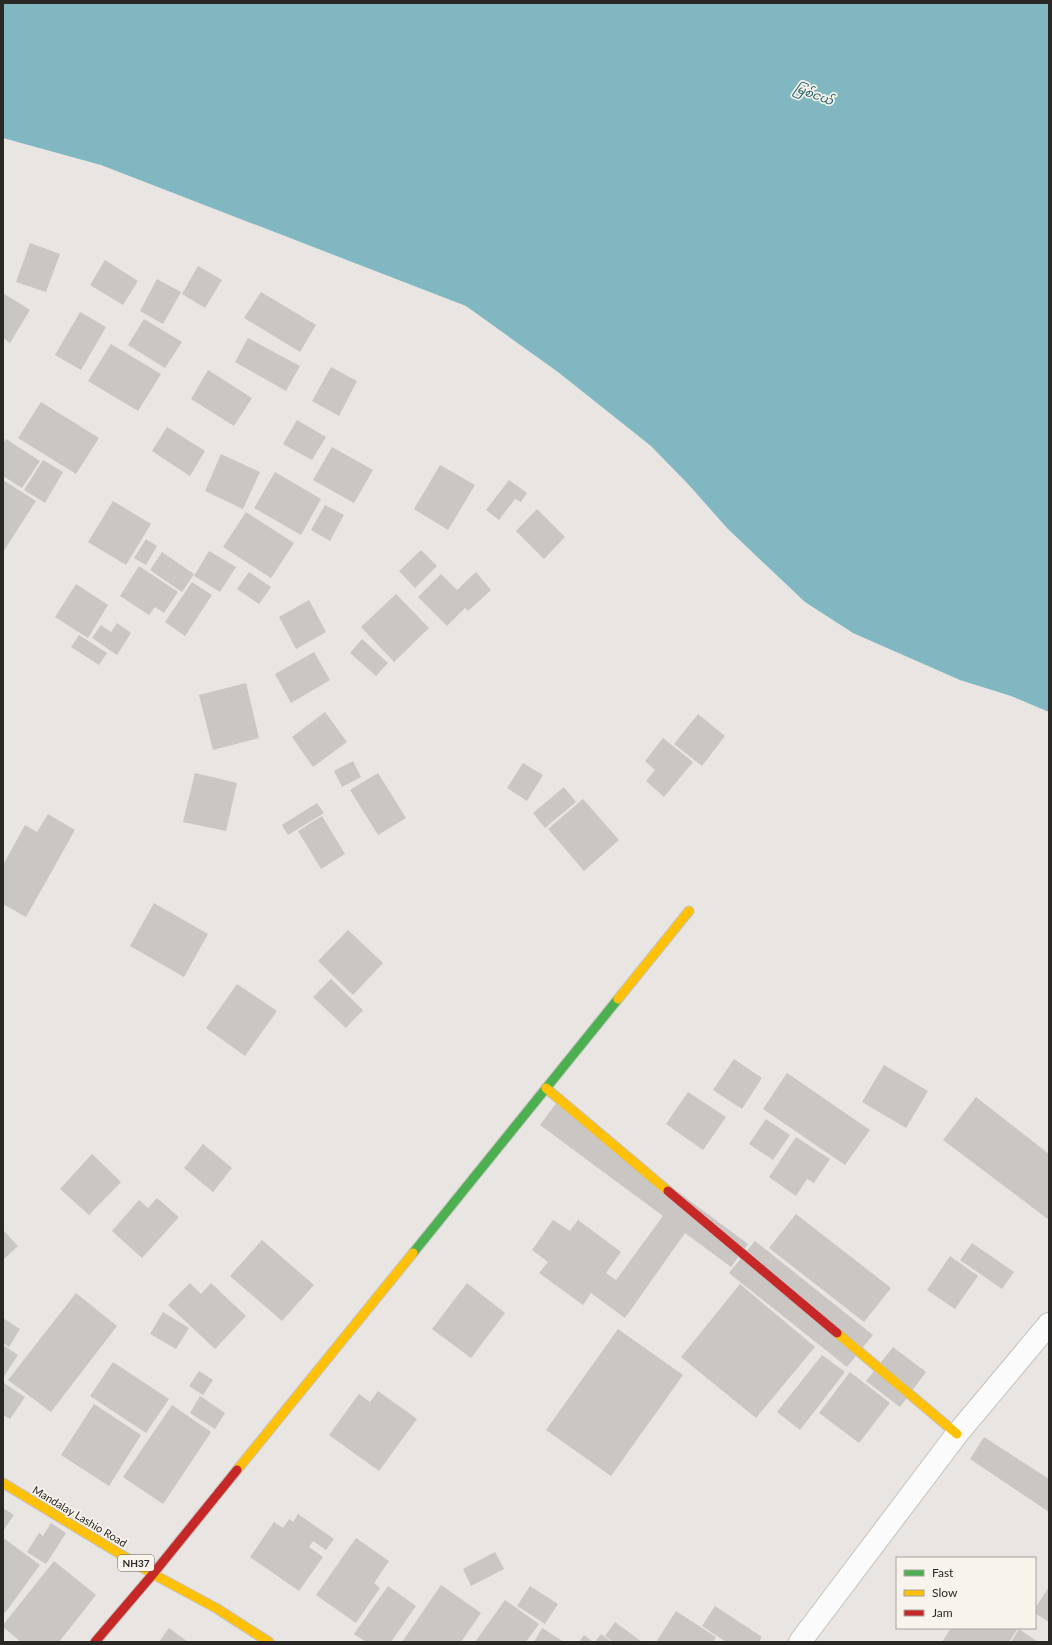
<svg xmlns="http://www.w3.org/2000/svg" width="1052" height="1645" font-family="Lato,'Noto Sans Myanmar',sans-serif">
	<rect width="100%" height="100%" fill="#e8e5e2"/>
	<!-- water -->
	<path fill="#80b7c0" d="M3,3H1049V712L1011,696L960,680L853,633L805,602L728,529L688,484L651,446L558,372L466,306L101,165L3,138Z"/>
	<!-- building -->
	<path fill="#c9c6c4" d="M30,243L60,254L46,292L16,282Z
		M105,260L138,281L123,305L90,285Z
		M198,266L222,280L205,308L182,294Z
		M157,279L181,292L163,324L140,311Z
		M261,292L316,325L300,352L244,318Z
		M3,293L30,310L10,343L3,338Z
		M80,312L106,327L81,370L55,355Z
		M144,319L182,342L165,368L128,345Z
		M248,338L300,366L286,391L235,362Z
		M111,344L161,374L138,411L88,381Z
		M331,367L357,381L339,416L312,401Z
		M208,370L252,398L234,426L191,399Z
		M41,402L99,438L76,474L18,438Z
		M297,420L326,437L312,460L283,444Z
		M167,427L205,451L190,476L152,451Z
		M6,439L40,461L22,488L3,476V444Z
		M332,447L373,470L354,503L313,480Z
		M221,454L260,472L243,509L205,491Z
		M43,460L63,472L45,503L24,490Z
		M440,465L475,485L448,530L414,509Z
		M275,472L321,499L301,535L254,508Z
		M3,480L36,501L3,552Z
		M509,480L527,493L521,502L515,499L499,520L486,510Z
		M113,501L151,524L126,565L88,542Z
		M325,505L344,515L330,541L311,530Z
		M537,509L565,537L544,559L516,531Z
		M246,512L294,543L271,578L223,547Z
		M146,539L157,546L146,565L134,558Z
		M421,550L437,566L415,588L399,571Z
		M209,551L236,567L220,592L194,576Z
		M162,552L194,574L182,592L150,570Z
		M139,566L178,592L164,613L155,607L149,615L120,596Z
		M249,572L271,587L259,604L237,589Z
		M476,572L491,590L468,611L465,608L447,626L418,597L441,574L457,590Z
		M192,582L212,595L185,636L165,622Z
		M76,584L108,605L88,638L55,617Z
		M396,594L429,628L394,662L361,627Z
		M309,600L326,632L296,649L279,617Z
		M117,623L131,633L117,655L92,638L101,625L111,632Z
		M79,635L107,653L99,665L71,647Z
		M362,639L388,663L376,676L350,653Z
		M314,652L330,680L291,703L275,674Z
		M246,683L259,738L213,750L199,695Z
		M325,712L347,742L313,767L292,737Z
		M698,714L725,736L702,766L674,744Z
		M663,738L693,762L664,797L646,781L655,770L645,761Z
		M353,761L361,777L342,787L334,771Z
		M523,763L543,775L527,801L507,788Z
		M195,773L237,783L226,831L183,822Z
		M378,773L406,818L378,835L350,790Z
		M564,787L576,802L545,828L533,813Z
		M583,799L619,840L584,871L548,829Z
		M317,803L324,813L288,835L282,825Z
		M48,814L75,830L26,917L3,904V865L25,825L37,832Z
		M322,816L345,854L321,869L298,831Z
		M154,903L208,934L184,977L130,946Z
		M348,930L383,963L353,995L318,961Z
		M331,979L363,1010L346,1028L313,997Z
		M237,984L277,1011L245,1056L206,1028Z
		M734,1059L762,1078L742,1109L713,1090Z
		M884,1065L928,1091L906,1128L862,1102Z
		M787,1073L870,1130L845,1165L763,1109Z
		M688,1092L726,1117L703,1150L666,1124Z
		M976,1097L1049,1154V1220L943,1140Z
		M557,1102L748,1244L731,1267L685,1233L625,1318L591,1293L583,1305L539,1273L548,1262L532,1250L553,1220L570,1231L578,1220L621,1252L606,1273L616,1280L663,1216L540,1125Z
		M766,1119L790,1135L773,1160L749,1144Z
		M796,1137L830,1159L814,1183L807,1179L796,1196L769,1177Z
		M203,1144L232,1168L213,1192L184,1168Z
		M92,1154L121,1182L89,1215L60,1189Z
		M157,1198L179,1217L142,1258L112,1231L139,1200L148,1208Z
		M796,1214L891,1288L864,1322L769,1248Z
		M3,1230L18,1246L3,1260Z
		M262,1240L314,1285L282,1321L230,1276Z
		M755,1241L873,1335L847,1367L729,1273Z
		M972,1243L1014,1272L1002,1289L960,1260Z
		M950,1256L978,1276L955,1309L927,1290Z
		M190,1283L201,1294L211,1283L246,1316L215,1349L168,1305Z
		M467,1283L505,1313L471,1358L432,1329Z
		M740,1284L815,1347L756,1418L681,1357Z
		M76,1293L117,1326L51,1412L8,1380Z
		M163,1312L189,1328L176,1349L150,1334Z
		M3,1318L20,1329L9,1347L3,1343Z
		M618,1329L683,1375L611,1476L546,1430Z
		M3,1345L18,1355L3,1378Z
		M893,1347L926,1372L900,1407L866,1381Z
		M822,1355L845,1372L800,1430L777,1412Z
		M113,1362L169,1399L146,1433L90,1396Z
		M199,1371L213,1380L203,1395L189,1386Z
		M850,1372L890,1403L859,1443L819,1413Z
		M4,1383L25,1397L10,1419L3,1415Z
		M378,1391L417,1419L379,1471L329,1435L359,1394L370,1402Z
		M200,1396L225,1413L215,1429L190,1413Z
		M94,1404L141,1435L109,1486L61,1455Z
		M172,1405L211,1432L163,1504L123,1477Z
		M984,1437L1049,1479V1512L970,1459Z
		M3,1508L14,1515L3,1531Z
		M298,1514L334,1539L326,1550L313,1541L309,1547L323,1557L299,1591L250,1557L274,1522L283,1528L289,1519L293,1522Z
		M51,1523L66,1533L46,1564L27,1552L39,1533L43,1536Z
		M356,1538L389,1561L374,1583L380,1588L356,1623L316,1595Z
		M5,1539L40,1565L5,1613L3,1611V1541Z
		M495,1552L504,1569L471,1586L463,1569Z
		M54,1561L96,1595L59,1642H21L3,1627V1625Z
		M441,1585L481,1613L461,1642H402Z
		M388,1586L416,1606L391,1642H366L354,1634Z
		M530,1586L558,1604L545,1624L517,1606Z
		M1049,1587V1622L1035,1613V1608Z
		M505,1600L539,1624L526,1642H475Z
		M715,1606L762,1637L759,1642H726L702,1626Z
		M676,1611L716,1637L713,1642H656Z
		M615,1622L642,1642H613L605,1636Z
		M169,1628L188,1642H159Z
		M542,1628L564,1642H534Z
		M951,1628H1018L1009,1642H942Z
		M1019,1629L1038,1642H1011Z
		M601,1634L611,1642H595Z
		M584,1635L592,1641L591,1642H579Z"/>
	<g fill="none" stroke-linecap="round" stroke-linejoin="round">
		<!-- street casing -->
		<g stroke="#c5c3c0" stroke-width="24">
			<path id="street" d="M800,1642L957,1434L1049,1324"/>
		</g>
		<!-- fast casing -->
		<g stroke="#c5c3c0" stroke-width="11">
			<path id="fast" d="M413,1253L618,999"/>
		</g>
		<!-- slow casing -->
		<g stroke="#c5c3c0" stroke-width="11">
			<path id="slow" d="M618,999L689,911
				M546,1088L668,1191
				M837,1333L957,1434
				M237,1470L413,1253
				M3,1483L153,1574L216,1608L269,1642"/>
		</g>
		<!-- jam casing -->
		<g stroke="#c5c3c0" stroke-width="11">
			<path id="jam" d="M668,1191L837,1333
				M95,1642L153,1574L237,1470"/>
		</g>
		<!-- street -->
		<use href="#street" stroke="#fcfbfb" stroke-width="22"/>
		<!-- fast -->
		<use href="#fast" stroke="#4caf50" stroke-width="9"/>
		<!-- slow -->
		<use href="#slow" stroke="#ffc107" stroke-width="9"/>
		<!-- jam -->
		<use href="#jam" stroke="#c62828" stroke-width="9"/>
	</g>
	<g text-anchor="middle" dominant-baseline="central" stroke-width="3.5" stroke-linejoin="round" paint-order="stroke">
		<!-- shield labels -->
		<rect fill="#f8f4ec" stroke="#676561" stroke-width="1" x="118" y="1555" width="36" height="16" rx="3"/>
		<g font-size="10" font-weight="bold" fill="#292825">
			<text x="136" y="1563">NH37</text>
		</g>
		<!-- street labels -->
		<g font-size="11" fill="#292825" stroke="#f8f4ec">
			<text transform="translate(80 1516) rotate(31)">Mandalay Lashio Road</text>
		</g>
		<!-- water labels -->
		<g font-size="12" font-style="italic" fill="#1c5d67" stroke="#f8f4ec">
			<text transform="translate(814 94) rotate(21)">မြစ်ငယ်</text>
		</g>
	</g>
	<!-- border -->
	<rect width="1052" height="1645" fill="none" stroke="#292825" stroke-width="8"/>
	<!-- legend -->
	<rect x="896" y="1557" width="140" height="72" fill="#f8f4ec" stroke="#a5a29c"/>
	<rect x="904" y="1570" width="20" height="6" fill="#4caf50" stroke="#a5a29c"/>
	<text x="932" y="1577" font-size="12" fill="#292825">Fast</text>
	<rect x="904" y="1590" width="20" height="6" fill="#ffc107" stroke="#a5a29c"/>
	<text x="932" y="1597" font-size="12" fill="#292825">Slow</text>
	<rect x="904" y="1610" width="20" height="6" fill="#c62828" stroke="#a5a29c"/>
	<text x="932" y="1617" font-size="12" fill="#292825">Jam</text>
</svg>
